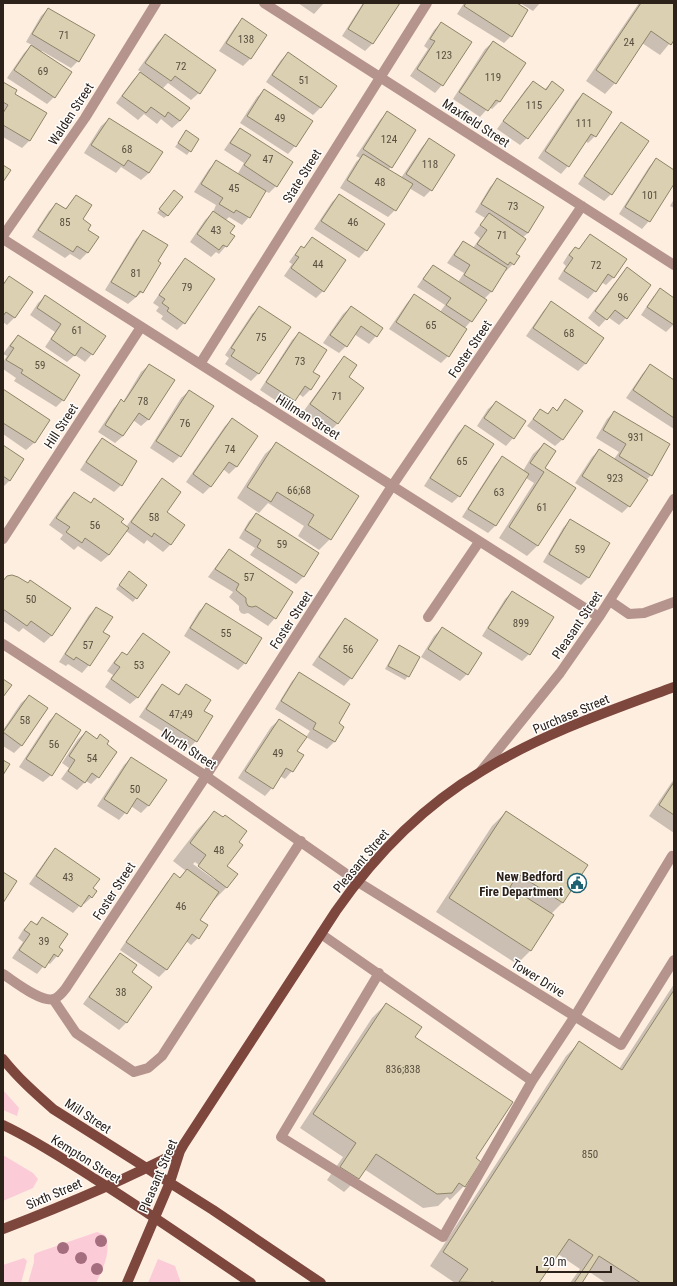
<svg xmlns="http://www.w3.org/2000/svg" width="677" height="1286" font-family="'Roboto Condensed',sans-serif">
	<rect width="100%" height="100%" fill="#feeee0"/>
	<!-- green -->
	<path fill="#fccbd8" d="M3,1090L19,1108L17,1116L3,1110Z
		M3,1155L33,1173L38,1179L33,1188L3,1201Z
		M97,1232L105,1235C112,1250 103,1269 96,1283H28L34,1262V1255L36,1253Z
		M24,1258L27,1261L21,1283H3V1265Z
		M158,1259L175,1266L181,1283H148Z"/>
	<!-- shadow -->
	<path fill="#0003" fill-rule="evenodd" d="M298,3H324L314,14Z
		M363,3H398L372,44L365,51L342,36Z
		M464,3H515L511,36L504,43L457,14Z
		M520,3H540L533,11Z
		M639,3H674V38L660,55L642,43L615,83L605,94L586,81Z
		M48,9L78,61L71,68L42,51L41,52L54,97L47,104L7,78L24,53L32,45L26,42L41,16Z
		M242,20L265,35L250,59L243,66L219,51L235,27Z
		M441,23L442,85L435,93L410,76L428,49L424,46L434,30Z
		M165,35L199,93L191,100L168,83L162,89L180,121L172,128L161,119L157,124L144,114L138,120L116,103L133,80L141,72L138,70L158,42Z
		M493,42L525,64L499,102L492,109L489,107L480,117L453,99L485,49Z
		M288,53L335,86L320,108L313,115L266,82L281,60Z
		M533,82L544,90L552,82L527,138L520,145L497,129L526,89Z
		M3,83L13,94L45,114L29,141L22,148L3,137Z
		M264,90L295,146L288,154L240,123L257,97Z
		M583,94L595,136L588,143L585,141L568,166L561,174L538,158L576,101Z
		M387,112L391,167L388,170L401,178L422,147L429,139L431,190L424,197L409,188L395,210L388,217L340,188L356,162L360,158L356,156L380,120Z
		M109,119L161,153L149,173L141,180L121,167L116,173L84,153L101,126Z
		M621,124L611,194L604,201L578,184L614,131Z
		M240,129L276,186L269,193L265,191L249,217L242,225L229,217L225,221L229,233L226,246L219,254L216,252L211,257L190,242L205,220L213,212L216,205L194,192L209,169L216,162L237,175L244,163L224,150L233,137Z
		M186,132L198,140L187,155L175,147Z
		M656,159L674,171V182L649,221L642,229L619,214L649,167Z
		M497,180L543,207L528,233L522,238L515,254L513,264L506,271L504,270L491,292L484,299L471,321L464,329L448,356L441,363L389,329L407,303L414,295L440,312L445,305L417,287L426,274L433,266L458,282L464,273L447,263L456,250L463,242L473,248L480,238L474,233L485,218L475,212L490,187Z
		M171,195L168,215L164,218L157,213Z
		M339,195L366,250L359,258L314,229L332,202Z
		M76,196L82,220L87,230V253L80,260L70,254L65,258L32,237L49,211L56,204L65,209Z
		M674,199V208L670,206Z
		M144,231L157,262L142,292L128,304L105,290L136,239Z
		M590,235L626,259L613,278L606,285L601,282L595,291L588,299L558,279L566,266L563,263L568,255L575,248L578,250Z
		M312,238L323,291L316,298L284,276L292,264L289,262L294,255L301,248L303,249Z
		M185,260L184,323L177,330L161,319L163,316L156,311L159,307L153,303L178,267Z
		M627,269L626,318L619,325L608,317L599,327L588,318L620,276Z
		M9,277L14,318L7,325L3,322V284Z
		M660,290L674,299V324L666,332L641,315L653,297Z
		M46,296L92,354L85,362L75,355L67,362L45,347L55,332L30,315L38,303Z
		M551,303L603,338L585,364L578,371L526,336L544,310Z
		M260,307L289,327L258,374L251,381L225,364L229,358L225,355L252,314Z
		M351,307L382,329L369,344L354,334L346,346L339,353L323,343L343,314Z
		M299,333L312,372L311,389L303,397L299,394L287,408L260,390L292,340Z
		M18,336L63,400L56,407L14,381L16,378L3,369V362L7,356L3,354L11,343Z
		M345,357L347,377L362,388L337,424L330,431L303,412L337,365Z
		M149,365V419L141,426L133,420L123,436L115,443L98,432L114,408L121,401L123,402L141,372Z
		M650,366L674,382V429L626,398L643,373Z
		M3,390L49,420L34,443L26,450L3,434Z
		M189,391L180,456L173,463L150,448L181,398Z
		M565,400L563,439L555,446L527,426L540,410L546,415L553,408L556,411Z
		M496,402L513,438L506,446L477,426L488,409Z
		M614,412L651,475L646,480L629,506L622,513L575,483L592,457L599,450L614,459L619,452L596,438L607,419Z
		M232,419L257,436L236,467L229,474L223,469L211,486L203,494L186,482L225,426Z
		M465,426L459,496L452,503L424,486L458,433Z
		M102,439L121,485L114,492L80,470L95,447Z
		M276,444L358,496L330,539L319,550L298,536L304,526L268,503L259,513L237,498L265,454Z
		M544,444V468L574,488L538,545L527,556L499,538L534,483L526,478L495,526L488,533L462,517L495,465L502,458L523,471L533,454Z
		M3,446L10,480L3,487Z
		M162,480L165,512L184,525L170,545L163,552L147,540L144,544L126,531L109,555L101,562L78,546L74,550L60,539L63,535L49,525L67,500L75,493L90,504L94,499L126,527L155,487Z
		M256,514L318,553L303,577L296,584L250,555L255,548L239,538L249,521Z
		M570,520L609,543L588,578L581,585L543,562L563,528Z
		M229,550L292,592L275,618L268,626L248,613L244,614L241,613L239,610V606L229,597L233,592L208,577L222,558Z
		M126,576L146,585L133,602L116,589Z
		M3,582L52,635L44,643L23,628L19,632L3,621Z
		M512,592L529,654L522,661L482,636L505,599Z
		M207,604L245,663L238,670L184,636L199,611Z
		M96,608L89,665L82,673L68,664L66,666L59,662L89,615Z
		M345,620L376,641L351,678L344,686L312,665L338,627Z
		M442,628L467,674L460,681L421,657L434,636Z
		M143,634L138,697L130,704L105,687L113,675L107,671L115,660L122,653L126,656L136,641L124,659L125,660L138,641H136Z
		M399,646L408,676L405,680L385,669L396,650Z
		M299,674L337,723L343,727L334,742L327,749L306,737L310,731L275,709L292,681Z
		M162,685L177,695L186,686L203,711L196,741L189,748L139,717L155,693Z
		M29,696L47,709L21,746L14,753L3,746V730L21,703Z
		M56,714L51,775L43,782L19,767L49,721Z
		M279,720L296,751L302,755L292,771L285,779L280,776L272,788L265,796L238,778L271,727Z
		M86,732L96,739L100,735L98,777L91,784L86,781L77,790L61,779L69,768L62,763L78,739Z
		M131,758L149,805L141,813L131,806L119,820L97,806L124,765Z
		M674,779V833L649,816Z
		M214,812L238,842L226,866L227,887L209,905L199,920L198,938L191,945L186,941L166,970L159,977L120,950L167,882L174,875L179,878L186,871L173,861L197,830ZM195,862L215,877V880L193,864Z
		M506,812L563,902L551,914L553,916L530,951L517,964L436,912L492,826Z
		M55,849L92,888V897L84,904L82,903L73,913L29,884L48,857Z
		M42,918L57,947V956L50,964L47,962L37,974L12,958L23,942L18,938L23,930L31,922L35,925Z
		M120,954L131,972L151,987L126,1023L119,1030L83,1004L113,962Z
		M674,984V1283H606L588,1271L580,1283H570L580,1269L558,1254L538,1283H455L430,1266L566,1056L579,1043L619,1069Z
		M386,1004L414,1037L475,1158L464,1186L450,1200L447,1197L438,1206L423,1208L364,1169L358,1178L344,1192L327,1180L343,1157L300,1128L372,1018Z"/>
	<!-- building -->
	<path fill="#dbd1b2" stroke="#8e8568" d="M364,3H400L373,44L348,29Z
		M466,3H517L528,10L512,37L464,6Z
		M641,3H674V40L671,45L651,31L616,84L596,70Z
		M48,8L95,35L79,62L32,34Z
		M242,18L267,35L251,59L226,43Z
		M441,22L472,42L443,86L417,69L435,41L430,39Z
		M165,34L216,70L200,94L175,76L171,81L145,63Z
		M493,41L526,63L500,102L496,100L488,111L459,92Z
		M31,45L72,72L55,98L14,70Z
		M288,52L337,86L321,108L272,75Z
		M140,72L190,108L180,121L168,112L165,117L151,107L146,113L122,96Z
		M533,81L546,90L552,81L564,90L528,139L503,121Z
		M3,82L17,90L15,94L47,113L30,141L3,125V113L8,105L3,102Z
		M264,89L313,121L296,147L247,116Z
		M583,93L612,112L596,137L591,134L569,167L545,151Z
		M387,111L416,130L392,168L363,149Z
		M109,118L163,152L149,173L128,160L124,166L91,145Z
		M621,122L649,141L612,195L584,176Z
		M240,128L293,162L277,187L244,165L251,155L230,143Z
		M186,130L199,139L191,152L178,143Z
		M429,138L455,155L432,191L406,174Z
		M363,154L413,184L396,211L347,180Z
		M656,158L674,170V184L650,222L625,207Z
		M216,160L266,191L250,218L236,210L234,213L219,204L223,198L201,184Z
		M3,165L11,170L3,182Z
		M497,178L544,207L528,233L481,204Z
		M174,190L183,197L168,216L159,209Z
		M339,194L385,224L367,251L321,221Z
		M76,195L92,205L83,219L91,225L88,230L99,237L88,253L77,246L73,252L38,230L56,203L66,209Z
		M213,211L235,226L230,233L235,236L227,247L223,245L219,250L197,234Z
		M489,213L526,239L516,254L520,256L514,265L510,262L508,265L477,244L487,230L480,225Z
		M143,230L168,245L158,261L161,263L143,293L140,291L136,297L111,282Z
		M590,234L627,259L614,278L608,274L596,292L564,271L573,258L569,255L575,247L579,249Z
		M312,237L346,260L324,292L291,268L299,257L295,255L301,246L304,248Z
		M463,241L507,268L492,292L464,275L470,265L454,255Z
		M185,258L215,279L185,324L167,311L169,308L162,303L165,299L159,295Z
		M433,265L487,300L472,322L446,305L451,298L423,279Z
		M627,267L651,285L627,319L615,310L607,320L595,311Z
		M9,276L33,292L15,318L6,312L3,316V285Z
		M660,288L674,298V325L647,307Z
		M414,294L467,329L449,357L396,322Z
		M45,295L106,336L93,355L81,347L75,356L51,339L61,324L37,308Z
		M551,301L604,338L586,364L533,328Z
		M259,306L291,327L259,374L231,356L235,350L231,348Z
		M351,306L383,328L377,337L361,326L347,347L330,335Z
		M299,332L327,350L313,372L320,376L311,390L305,386L295,401L266,382Z
		M18,335L80,375L64,401L21,373L23,370L6,360L14,348L10,346Z
		M344,356L357,365L349,377L364,388L338,424L310,404Z
		M149,364L175,380L149,420L139,413L123,436L105,425L121,399L124,402Z
		M650,364L674,380V418L633,390Z
		M3,389L50,420L35,443L3,423Z
		M189,390L214,406L181,457L156,441Z
		M565,399L583,411L563,440L533,419L540,409L548,414L553,407L557,411Z
		M496,401L526,421L514,439L484,418Z
		M614,411L670,444L652,476L619,456L626,444L603,430Z
		M232,418L258,436L237,467L229,462L211,487L193,474Z
		M465,425L494,444L460,497L430,478Z
		M102,438L137,461L122,486L86,462Z
		M276,442L359,496L331,540L308,525L314,515L277,492L271,502L247,487Z
		M544,443L556,451L545,468L576,488L538,546L509,527L544,472L530,463Z
		M3,445L24,459L10,481L3,476Z
		M599,449L648,480L630,507L582,476Z
		M502,456L529,474L496,526L468,509Z
		M162,478L181,492L167,512L185,525L171,545L154,533L152,537L131,522Z
		M74,492L91,503L94,498L124,519L121,522L129,528L109,555L85,538L82,543L66,532L70,527L56,518Z
		M256,513L319,553L304,577L257,547L261,540L245,530Z
		M570,519L610,543L589,578L549,554Z
		M229,549L293,592L276,619L256,606L252,607L248,606L246,602V598L236,590L239,584L215,569Z
		M129,571L147,585L137,599L119,585Z
		M12,575L18,577L28,583L30,580L71,608L52,636L31,621L27,626L3,609V581L7,576Z
		M512,591L554,617L530,655L488,628Z
		M206,603L262,638L246,664L190,628Z
		M96,607L113,617L103,632L110,636L90,666L76,657L74,660L65,654Z
		M345,618L378,640L352,679L319,657Z
		M442,627L482,653L468,675L428,649Z
		M143,633L170,652L138,698L111,679L120,667L114,663L122,652L127,655Z
		M399,645L420,657L409,677L388,666Z
		M299,672L350,704L339,723L344,727L335,742L313,729L316,723L281,701Z
		M3,679L12,685L3,697Z
		M162,684L179,695L186,684L211,700L204,711L213,716L197,742L146,709Z
		M29,695L48,708L22,746L3,732Z
		M56,713L81,730L52,776L26,759Z
		M279,719L307,737L297,751L304,755L293,772L286,768L273,789L245,771Z
		M86,731L97,739L100,734L109,741L107,744L117,752L99,778L92,773L85,783L68,771L75,760L69,756Z
		M131,757L167,780L149,806L137,798L127,814L104,799Z
		M3,760L10,764L3,775Z
		M674,782V815L659,805Z
		M214,811L223,817L225,815L247,831L239,842L243,845L227,866L238,874L227,888L198,866L206,855L190,843Z
		M506,811L588,865L563,903L518,874L510,887L554,915L531,951L449,898Z
		M55,848L100,879L93,888L97,891L92,898L89,895L81,907L36,876Z
		M187,869L219,892L200,920L208,925L199,939L192,934L167,970L126,942L174,873L180,878Z
		M3,872L17,881L3,903Z
		M42,917L68,934L59,947L63,950L58,957L54,954L45,968L19,950L30,934L24,930L31,921L37,925Z
		M120,953L137,965L132,972L152,987L127,1023L89,997Z
		M674,990V1283H641L599,1256L582,1283H574L593,1255L569,1239L539,1283H495L492,1281L490,1283L459,1282L468,1269L443,1252L579,1041L622,1070Z
		M386,1003L422,1027L415,1037L513,1102L476,1158L481,1162L465,1187L459,1183L452,1193L437,1194L376,1154L359,1179L340,1167L356,1143L313,1114Z"/>
	<g fill="none" stroke-linecap="round" stroke-linejoin="round">
		<!-- minor -->
		<path stroke="#b5948e" stroke-width="10" d="M264,3L674,265
			M3,236L85,118L156,3
			M3,239L599,617
			M200,364L427,3
			M3,539L141,327
			M610,601L629,614L644,613L674,602
			M428,617L479,542
			M3,644L206,776L358,882L621,1045L674,960
			M481,771L560,673L599,617L674,499
			M321,934L532,1081L575,1016L672,856L674,857
			M379,973L281,1137L443,1237L532,1081
			M3,974C14,981 41,1003 54,999C59,997 63,992 66,988L206,776L392,486L582,206
			M53,999L76,1033L134,1072L148,1068L162,1056L301,841"/>
		<!-- major -->
		<path stroke="#7d473d" stroke-width="10" d="M3,1059C18,1078 35,1093 53,1109L213,1210L321,1283
			M3,1125C35,1140 65,1160 95,1179C148,1212 199,1248 251,1283
			M3,1229C63,1206 123,1181 180,1151
			M127,1283L170,1182L180,1151L184,1144L336,911C375,855 423,806 482,771C542,734 609,711 674,687"/>
	</g>
	<!-- trees -->
	<g fill="#a56e7e">
		<circle cx="101" cy="1241" r="6"/>
		<circle cx="63" cy="1248" r="6"/>
		<circle cx="81" cy="1258" r="6"/>
		<circle cx="97" cy="1269" r="6"/>
	</g>
	<!-- icons -->
	<defs>
		<g id="civic-ring" transform="scale(1)"><circle r="9.5" fill="#fff" stroke="#1c6273" stroke-width="1.5"/><path d="M-.6-6.5H3V-4.5H.6V-3L4-1V1h2V6H-6V1h2V-1L-.6-3ZM-1.2 2.5V6h2.4V2.5Z" fill="#1c6273"/></g>
	</defs>
	<g fill-rule="evenodd">
		<use href="#civic-ring" x="577" y="883"/>
	</g>
	<g text-anchor="middle" dominant-baseline="central" stroke-width="3" stroke-linejoin="round" paint-order="stroke">
		<!-- number labels -->
		<g font-size="11" fill="#584e40">
			<text x="64" y="35">71</text>
			<text x="246" y="39">138</text>
			<text x="629" y="42">24</text>
			<text x="444" y="55">123</text>
			<text x="181" y="66">72</text>
			<text x="43" y="71">69</text>
			<text x="493" y="77">119</text>
			<text x="304" y="80">51</text>
			<text x="534" y="105">115</text>
			<text x="280" y="118">49</text>
			<text x="584" y="123">111</text>
			<text x="389" y="139">124</text>
			<text x="127" y="149">68</text>
			<text x="268" y="159">47</text>
			<text x="430" y="164">118</text>
			<text x="380" y="182">48</text>
			<text x="234" y="188">45</text>
			<text x="650" y="195">101</text>
			<text x="513" y="206">73</text>
			<text x="65" y="222">85</text>
			<text x="353" y="222">46</text>
			<text x="216" y="230">43</text>
			<text x="502" y="235">71</text>
			<text x="318" y="264">44</text>
			<text x="596" y="265">72</text>
			<text x="136" y="273">81</text>
			<text x="187" y="287">79</text>
			<text x="623" y="297">96</text>
			<text x="431" y="325">65</text>
			<text x="77" y="330">61</text>
			<text x="569" y="333">68</text>
			<text x="261" y="337">75</text>
			<text x="300" y="361">73</text>
			<text x="40" y="365">59</text>
			<text x="337" y="396">71</text>
			<text x="143" y="401">78</text>
			<text x="185" y="423">76</text>
			<text x="636" y="437">931</text>
			<text x="230" y="449">74</text>
			<text x="462" y="461">65</text>
			<text x="615" y="478">923</text>
			<text x="299" y="490">66;68</text>
			<text x="499" y="492">63</text>
			<text x="542" y="507">61</text>
			<text x="154" y="517">58</text>
			<text x="95" y="525">56</text>
			<text x="282" y="544">59</text>
			<text x="580" y="549">59</text>
			<text x="249" y="577">57</text>
			<text x="31" y="599">50</text>
			<text x="521" y="623">899</text>
			<text x="226" y="633">55</text>
			<text x="88" y="645">57</text>
			<text x="348" y="649">56</text>
			<text x="139" y="665">53</text>
			<text x="181" y="714">47;49</text>
			<text x="25" y="720">58</text>
			<text x="54" y="744">56</text>
			<text x="278" y="753">49</text>
			<text x="92" y="758">54</text>
			<text x="135" y="789">50</text>
			<text x="219" y="850">48</text>
			<text x="68" y="877">43</text>
			<text x="181" y="906">46</text>
			<text x="44" y="941">39</text>
			<text x="121" y="992">38</text>
			<text x="403" y="1069">836;838</text>
			<text x="590" y="1154">850</text>
		</g>
		<!-- street labels -->
		<g font-size="13" fill="#2c221a" stroke="#fff">
			<text transform="translate(71 114) rotate(-57)">Walden Street</text>
			<text transform="translate(476 123) rotate(33)">Maxfield Street</text>
			<text transform="translate(302 176) rotate(-58)">State Street</text>
			<text transform="translate(470 349) rotate(-56)">Foster Street</text>
			<text transform="translate(308 417) rotate(32)">Hillman Street</text>
			<text transform="translate(61 426) rotate(-57)">Hill Street</text>
			<text transform="translate(291 620) rotate(-57)">Foster Street</text>
			<text transform="translate(577 625) rotate(-56)">Pleasant Street</text>
			<text transform="translate(571 714) rotate(-23)">Purchase Street</text>
			<text transform="translate(189 749) rotate(33)">North Street</text>
			<text transform="translate(361 861) rotate(-50)">Pleasant Street</text>
			<text transform="translate(114 891) rotate(-57)">Foster Street</text>
			<text transform="translate(538 978) rotate(32)">Tower Drive</text>
			<text transform="translate(88 1116) rotate(33)">Mill Street</text>
			<text transform="translate(86 1159) rotate(32)">Kempton Street</text>
			<text transform="translate(158 1176) rotate(-67)">Pleasant Street</text>
			<text transform="translate(54 1194) rotate(-23)">Sixth Street</text>
		</g>
		<!-- poi labels -->
		<g font-size="13" font-weight="bold" fill="#2c221a" stroke="#fff" text-anchor="end">
			<text x="563" y="876">New Bedford<tspan x="563" dy="15">Fire Department</tspan></text>
		</g>
	</g>
	<!-- border -->
	<rect width="677" height="1286" fill="none" stroke="#2c221a" stroke-width="8"/>
	<!-- scale -->
	<path d="M537 1266v6h74v-6" fill="none" stroke="#2c221a" stroke-width="2"/>
	<text x="543" y="1266" font-size="12" fill="#2c221a" stroke="#ffffff" stroke-width="3" paint-order="stroke">20 m</text>
</svg>
